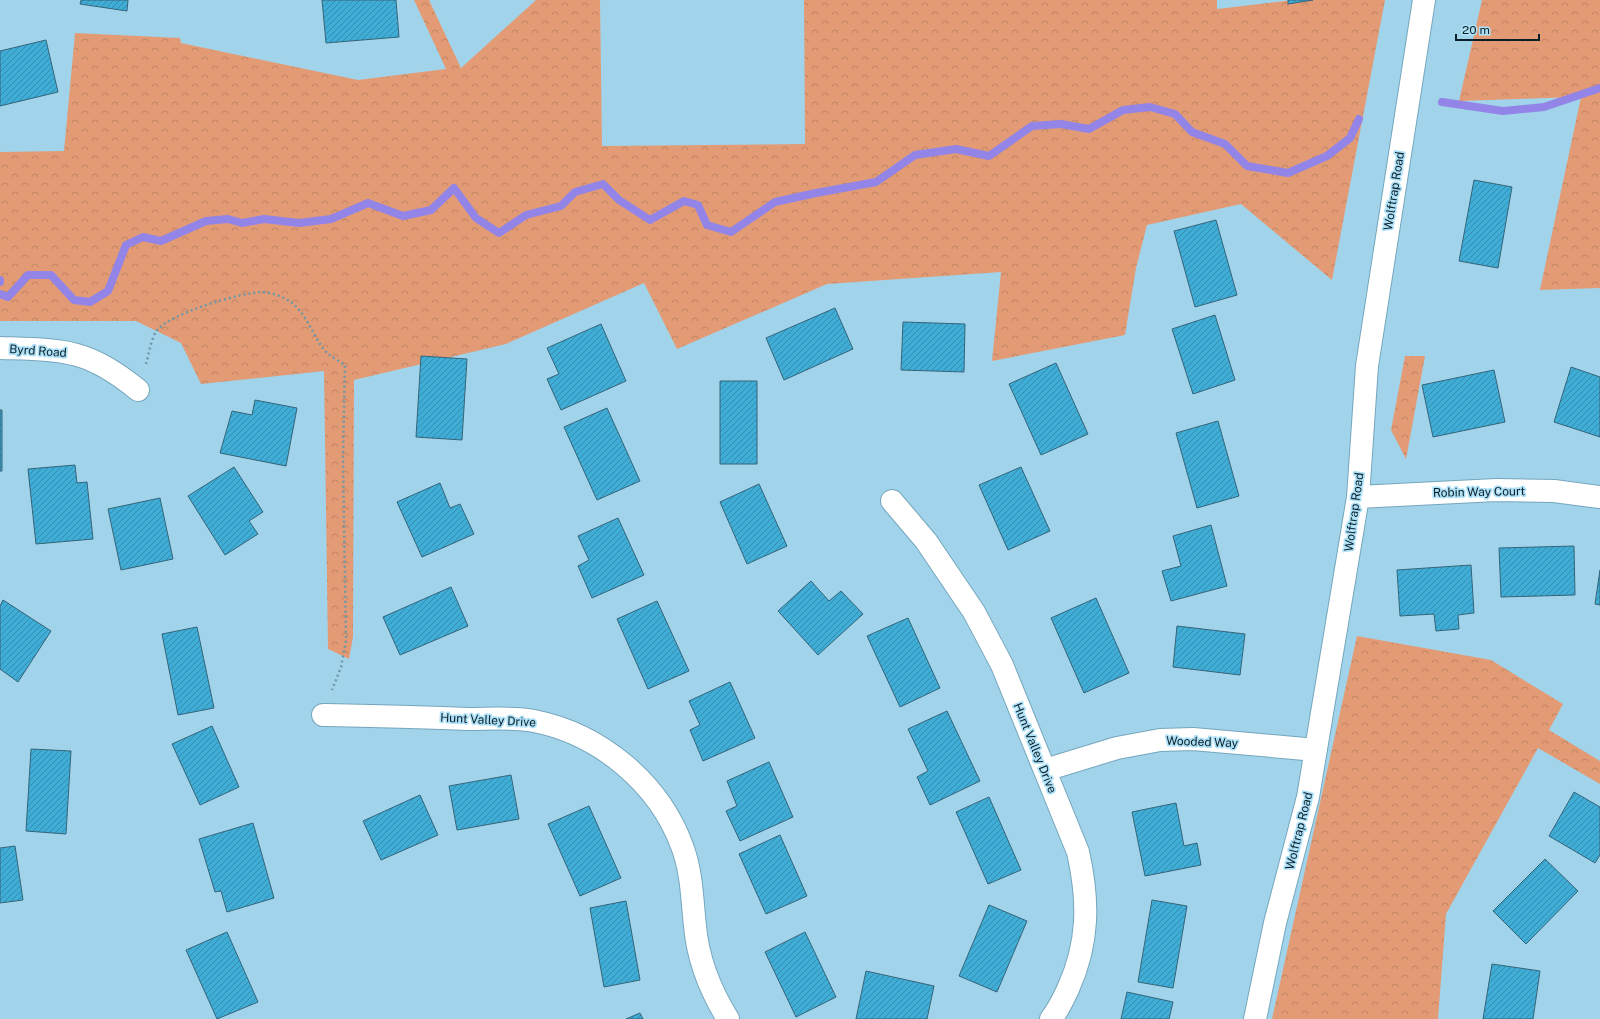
<svg xmlns="http://www.w3.org/2000/svg" width="1600" height="1019" font-family="'Public Sans',sans-serif">
	<defs>
		<pattern id="forest-crowns" width="20" height="18" patternUnits="userSpaceOnUse"><rect width="20" height="18" fill="#e39b75"/><path d="M2 6a3 3 0 1 1 6 0M12 15a3 3 0 1 1 6 0" fill="none" stroke="#c18565"/></pattern>
		<pattern id="building-hatch" width="6" height="6" patternUnits="userSpaceOnUse"><rect width="6" height="6" fill="#40add7"/><path d="M-1 1l2-2M0 6l6-6M5 7l2-2" fill="none" stroke="#348cae"/></pattern>
	</defs>
	<rect width="100%" height="100%" fill="#a1d4eb"/>
	<!-- forest -->
	<path fill="url(#forest-crowns)" d="M414,0H429L461,68L536,0H600L602,146L805,144L804,0H1217V9L1294,0H1385L1332,280L1241,204L1147,225L1136,268L1125,335L992,361L1001,272L827,284L677,349L644,283L506,344L354,380L353,637L349,659L328,649L324,371L201,384L181,343L136,321H0V152L64,151L75,33L180,38L181,43L358,80L446,69Z
		M1482,0H1600V288L1540,290L1581,97L1459,101Z
		M1405,356H1425L1406,459L1391,430Z
		M1357,636L1491,660L1563,704L1549,730L1600,761V784L1538,748L1446,914L1438,1019H1272Z"/>
	<g fill="none" stroke-linecap="round" stroke-linejoin="round">
		<!-- stream -->
		<path stroke="#9385e8" stroke-width="8" d="M1442,102L1503,111L1544,107L1600,88
			M0,280V282
			M0,294L8,297L28,275H51L74,300L90,302L108,291L126,245L143,237L161,241L206,221L228,219L242,223L264,219L299,223L331,219L368,203L403,216L431,210L454,188L476,218L499,233L526,215L561,206L575,192L603,184L619,200L650,220L684,201L698,205L707,225L731,232L775,202L816,193L876,182L915,155L956,149L989,156L1032,126L1061,124L1089,129L1123,110L1150,107L1175,114L1192,132L1225,144L1247,166L1288,173L1327,156L1350,138L1359,119"/>
	</g>
	<!-- building -->
	<path fill="url(#building-hatch)" stroke="#346479" d="M81,0H128L127,11L80,4Z
		M322,0H396L399,37L326,43Z
		M1288,0H1313L1288,4Z
		M46,40L58,92L0,106V51Z
		M1474,180L1512,187L1498,268L1459,261Z
		M1216,220L1237,295L1195,307L1174,231Z
		M835,308L853,349L784,380L766,338Z
		M1215,315L1235,380L1193,394L1172,329Z
		M903,322L965,324L964,372L901,370Z
		M601,324L626,381L561,410L547,379L559,374L547,348Z
		M421,356L467,359L462,440L416,437Z
		M1056,363L1088,434L1041,455L1009,384Z
		M1571,367L1600,377V437L1554,422Z
		M1494,370L1505,422L1433,437L1422,385Z
		M720,381H757V464H720Z
		M255,400L297,408L286,466L220,453L232,411L252,415Z
		M607,408L640,481L597,500L564,427Z
		M0,410H2V471H0Z
		M1218,421L1239,496L1197,508L1176,433Z
		M75,465L77,483L87,482L93,539L36,544L28,469Z
		M234,467L263,512L249,521L258,534L225,555L188,496Z
		M1021,467L1050,531L1008,550L979,485Z
		M440,483L450,508L460,504L474,534L422,557L397,502Z
		M759,484L787,546L747,564L720,502Z
		M160,498L173,559L121,570L108,509Z
		M618,518L644,575L592,598L578,566L589,560L578,536Z
		M1211,525L1227,586L1171,601L1162,571L1181,566L1173,536Z
		M1574,546L1575,595L1501,597L1499,548Z
		M1471,565L1474,613L1458,615L1459,629L1436,631L1434,614L1400,616L1397,570Z
		M1600,570V605L1595,604Z
		M811,581L829,601L841,591L863,614L818,655L778,611Z
		M451,587L468,626L400,655L383,617Z
		M1096,598L1129,673L1084,693L1051,618Z
		M3,600L51,631L18,682L0,669V606Z
		M657,601L689,671L648,689L617,619Z
		M908,618L940,688L900,707L867,636Z
		M1177,626L1245,634L1240,675L1173,667Z
		M197,627L214,708L178,715L162,634Z
		M730,682L755,738L703,761L690,730L700,725L689,701Z
		M947,711L980,781L930,805L917,777L928,771L908,729Z
		M212,726L239,787L200,805L172,744Z
		M31,749L71,751L66,834L26,831Z
		M769,762L793,817L740,841L726,811L737,806L727,781Z
		M511,775L519,819L457,830L449,786Z
		M1574,792L1600,807V855L1595,863L1549,836Z
		M420,795L438,835L381,860L363,821Z
		M989,797L1021,870L988,884L956,812Z
		M1176,803L1184,846L1197,843L1201,865L1145,876L1132,812Z
		M589,806L621,878L580,896L548,824Z
		M253,823L274,898L227,912L221,891L215,892L199,839Z
		M780,835L807,896L766,914L739,854Z
		M15,846L23,900L0,903V848Z
		M1545,859L1578,891L1526,944L1493,911Z
		M1152,900L1187,906L1173,988L1138,982Z
		M626,901L640,980L604,987L590,908Z
		M989,905L1027,921L997,992L959,976Z
		M227,932L258,1002L217,1019L186,950Z
		M805,932L836,997L796,1017L765,952Z
		M1492,964L1540,971L1533,1019H1483Z
		M866,971L934,986L927,1019H856Z
		M1127,992L1173,1002L1169,1019H1121Z
		M640,1013L643,1019H626Z"/>
	<g fill="none" stroke-linecap="round" stroke-linejoin="round">
		<!-- minor casing -->
		<g stroke="#75a6bc" stroke-width="24">
			<path id="minor" d="M0,348C62,350 87,348 138,390
				M1358,497L1496,490L1554,491L1600,497
				M892,501L926,541L974,612L1002,665L1078,852C1089,901 1089,943 1068,989C1063,1000 1058,1010 1051,1019
				M323,715C371,716 420,717 468,719C489,719 513,717 534,721C600,734 659,783 682,846C692,872 692,899 695,926C698,960 710,990 728,1019
				M1045,770L1117,748L1160,740L1193,739L1316,750
				M1255,1019L1275,923L1308,797L1358,497L1367,366L1424,0"/>
		</g>
		<!-- path -->
		<path stroke="#6e97a8" stroke-width="2.5" stroke-dasharray="2 3" stroke-linecap="butt" d="M146,364C149,354 151,337 158,329C175,312 236,294 261,292C271,292 284,297 292,303C309,317 313,338 327,353C332,357 339,361 345,365L343,457L346,641L341,667L332,690"/>
		<!-- minor -->
		<use href="#minor" stroke="#fff" stroke-width="22"/>
	</g>
	<g text-anchor="middle" dominant-baseline="central" stroke-width="3.5" stroke-linejoin="round" paint-order="stroke">
		<!-- street labels -->
		<g font-size="12" fill="#0a1f27" stroke="#aee1f8">
			<text transform="translate(1394 191) rotate(-81)">Wolftrap Road</text>
			<text transform="translate(38 351) rotate(4)">Byrd Road</text>
			<text transform="translate(1479 492) rotate(-1)">Robin Way Court</text>
			<text transform="translate(1354 512) rotate(-82)">Wolftrap Road</text>
			<text transform="translate(488 720) rotate(3)">Hunt Valley Drive</text>
			<text transform="translate(1202 742) rotate(2)">Wooded Way</text>
			<text transform="translate(1035 748) rotate(68)">Hunt Valley Drive</text>
			<text transform="translate(1299 831) rotate(-76)">Wolftrap Road</text>
		</g>
	</g>
	<!-- scale -->
	<path d="M1456 34v6h83v-6" fill="none" stroke="#0a1f27" stroke-width="2"/>
	<text x="1462" y="34" font-size="12" fill="#0a1f27" stroke="#aee1f8" stroke-width="3" paint-order="stroke">20 m</text>
</svg>
